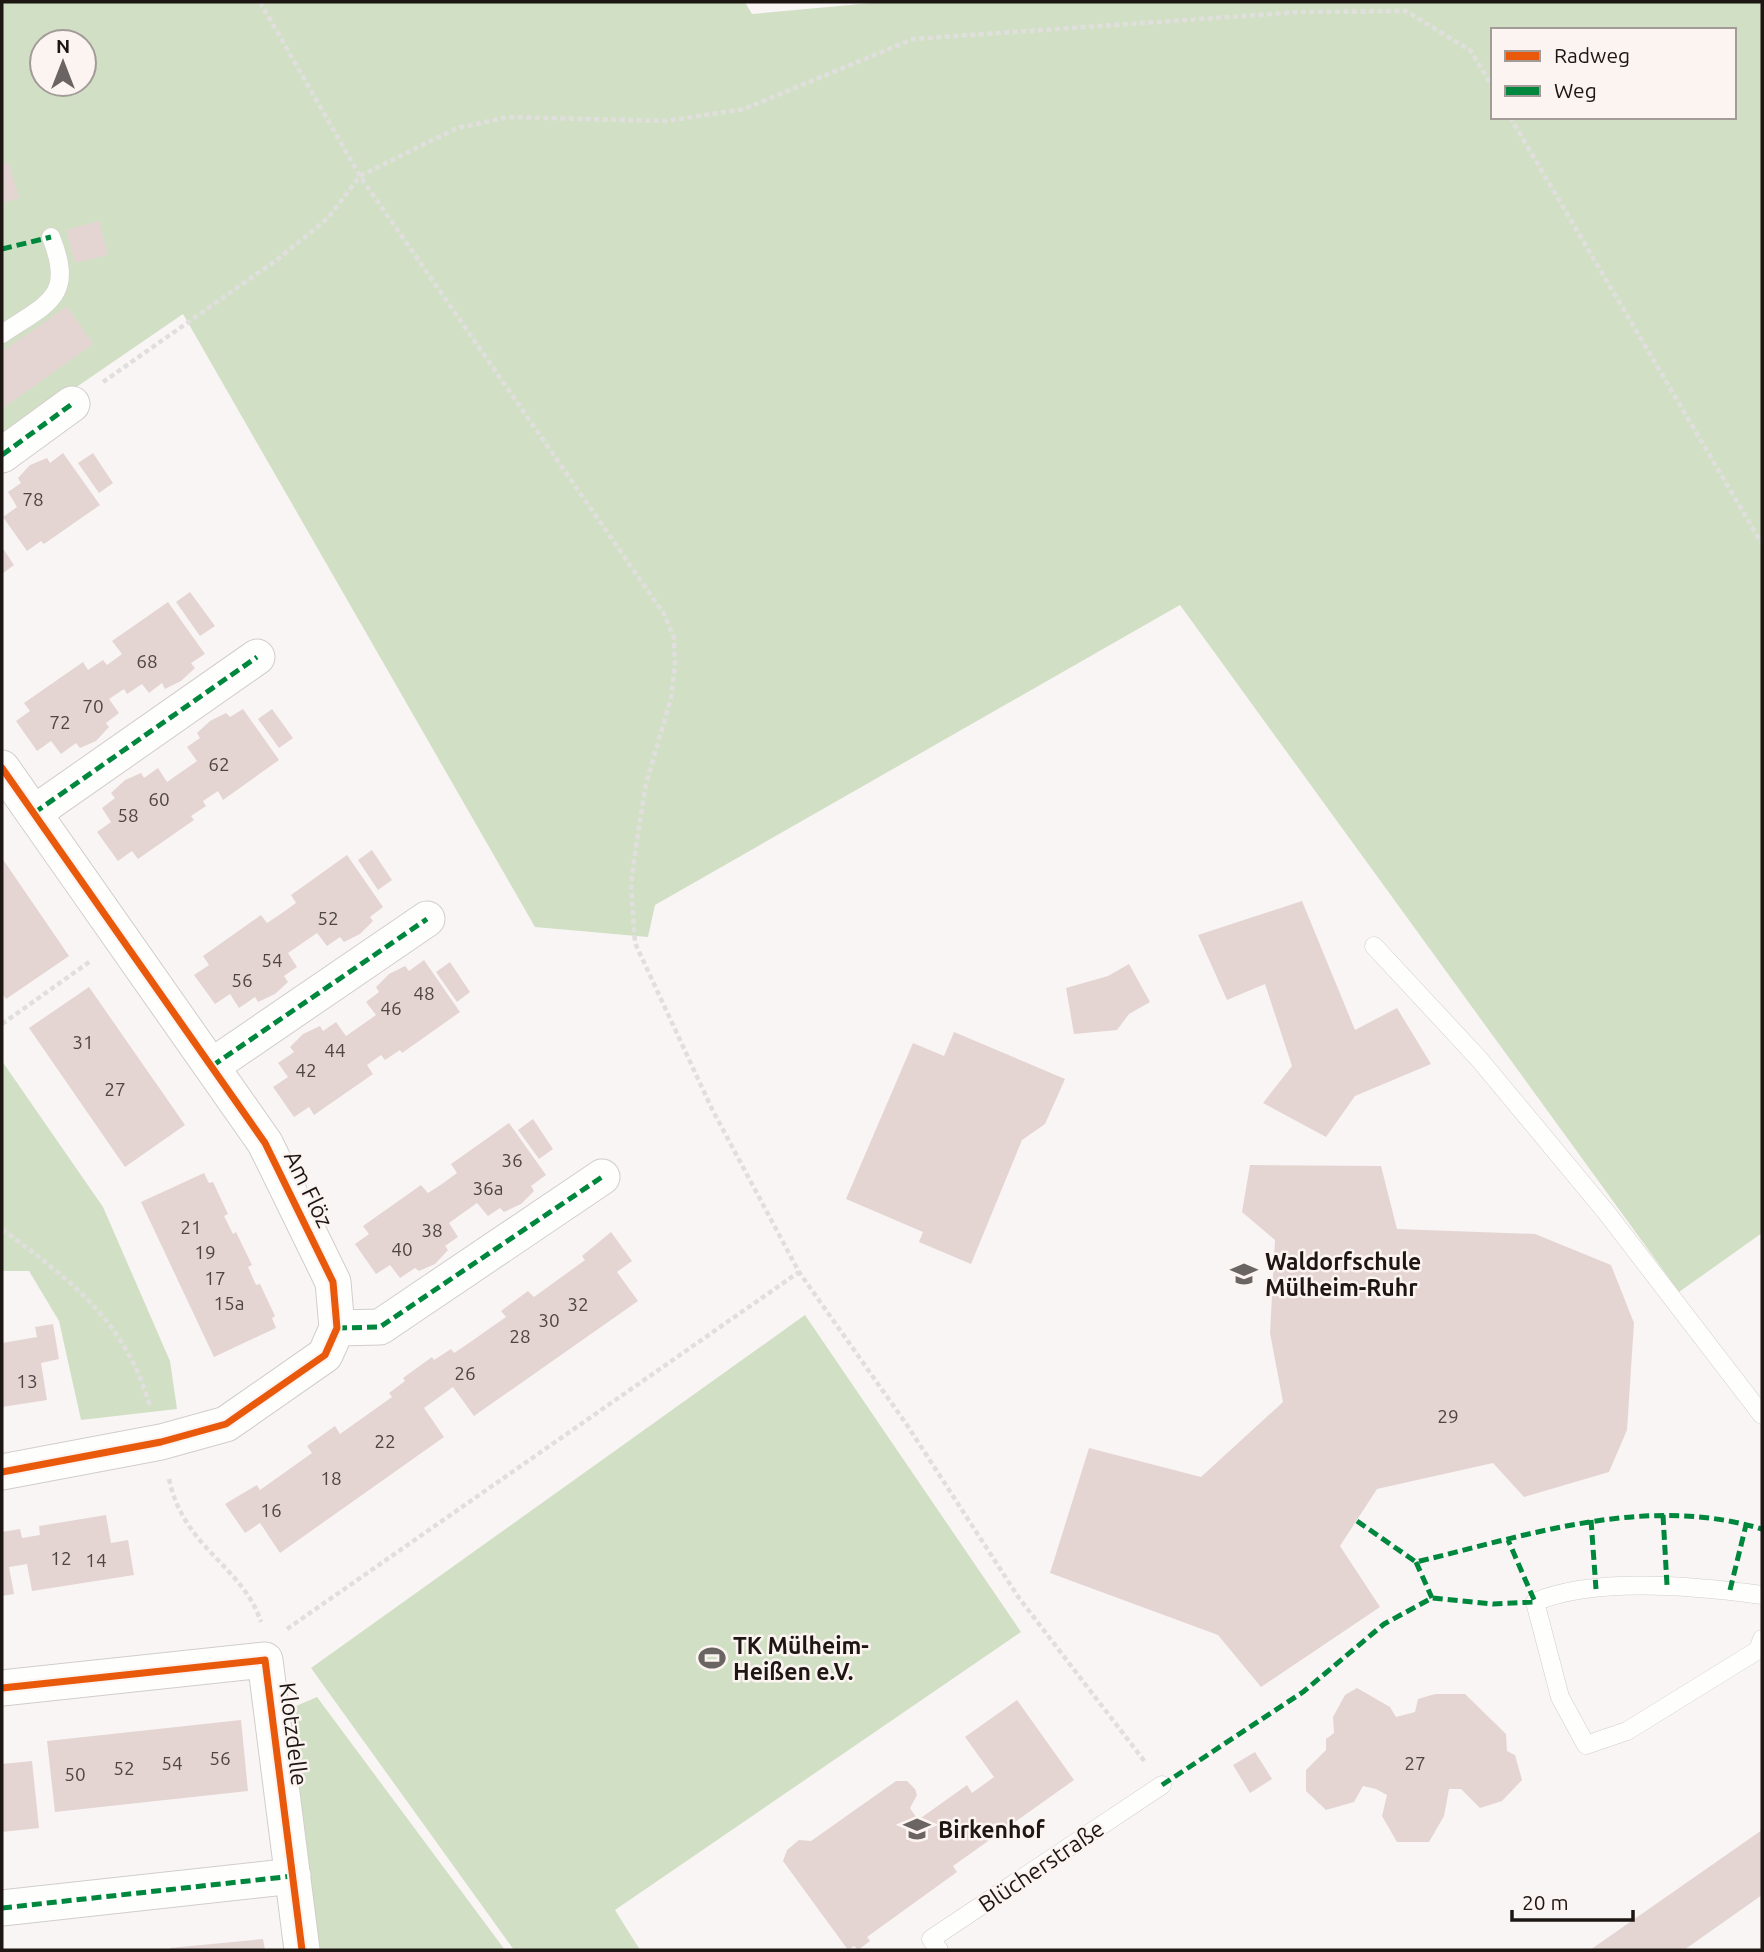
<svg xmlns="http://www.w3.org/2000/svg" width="1764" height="1952" font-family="Ubuntu,sans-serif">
	<rect width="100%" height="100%" fill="#f9f5f4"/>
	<!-- green -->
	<path fill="#d1e0c5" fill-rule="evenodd" d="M2,2H745L752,14L883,2H1762V1233L1679,1292L1180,605L655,905L648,937L535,927L183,314L2,438ZM1493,30H1734V117H1493ZM42,42H84V84H42Z
		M2,1061L103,1207L170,1361L177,1409L81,1420L59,1321L29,1271H2Z
		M805,1315L1021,1632L615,1910L640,1950H514L311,1668Z
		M317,1697L505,1950H315L289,1709Z"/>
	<!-- building -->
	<path fill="#e4d5d3" d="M9,163L19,198L2,203V165Z
		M99,221L108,255L75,263L66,230Z
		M67,306L93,344L2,409V352Z
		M63,453L100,505L44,544L41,541L27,551L3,517L17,507L8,492L21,483L18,478L30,465L47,458L50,463Z
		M93,453L113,483L99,493L78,463Z
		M2,547L14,565L2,574Z
		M190,592L215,626L200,636L176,602Z
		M168,602L205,654L191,663L195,668L181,681L165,689L162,683L149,693L142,684L127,694L124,689L109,699L119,713L106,723L109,727L96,741L80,748L76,743L61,754L51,741L37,751L16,721L30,711L24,703L83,662L88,670L103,660L107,665L122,654L112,641Z
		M243,709L279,760L223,800L218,791L203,801L206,806L191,816L194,820L138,859L132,851L118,861L97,832L111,822L102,808L115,798L111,793L125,780L141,773L144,778L158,768L167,782L197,761L187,747L200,738L197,733L210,721L226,713L230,717Z
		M272,709L293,738L279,748L258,719Z
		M372,850L392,880L378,890L358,860Z
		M347,855L383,907L370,917L373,921L360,934L344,942L340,937L327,946L317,933L288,953L297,967L284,976L288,982L275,994L258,1002L255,997L239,1008L230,994L215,1004L194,975L209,965L203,956L261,915L267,923L282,913L296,903L291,895Z
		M2,858L69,956L6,999L2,993Z
		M1302,901L1355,1030L1397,1008L1431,1064L1355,1096L1326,1137L1263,1103L1292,1066L1265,984L1227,1000L1198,935Z
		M424,960L460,1012L402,1053L400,1050L385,1060L381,1055L367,1065L373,1074L314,1115L309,1107L294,1117L273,1087L288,1077L278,1063L294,1052L290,1047L303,1034L320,1026L323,1031L336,1022L346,1036L376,1015L366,1002L379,992L376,987L389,974L405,966L409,971Z
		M450,962L470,992L457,1002L436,972Z
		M1129,964L1150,1002L1129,1014L1117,1030L1074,1034L1066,988L1108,976Z
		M89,987L185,1125L125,1167L29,1028Z
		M954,1032L1065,1079L1045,1124L1022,1140L971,1264L919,1242L923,1232L846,1199L913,1043L944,1056Z
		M533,1119L553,1149L539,1159L518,1130Z
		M509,1123L546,1175L531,1186L534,1191L521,1204L504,1212L500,1208L488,1216L477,1203L449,1223L458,1237L445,1246L448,1250L435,1264L419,1271L415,1268L400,1278L390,1265L376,1274L355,1244L369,1234L363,1226L421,1185L428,1193L442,1184L457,1173L451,1164Z
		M1250,1165L1381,1166L1397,1229L1535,1234L1611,1265L1634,1323L1627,1430L1609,1472L1524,1497L1493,1463L1377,1489L1340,1546L1380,1607L1261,1687L1218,1635L1050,1573L1089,1448L1201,1477L1283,1402L1270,1333L1275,1240L1242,1212Z
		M204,1173L209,1183L213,1182L228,1214L224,1216L233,1234L236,1232L252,1265L248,1267L256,1285L260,1284L275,1316L272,1318L276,1328L214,1357L141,1202Z
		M611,1232L632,1261L617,1272L638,1301L474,1416L453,1387L424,1408L444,1437L280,1553L260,1523L245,1533L225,1504L257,1485L260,1490L312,1453L307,1446L335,1426L340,1434L392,1397L389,1393L405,1381L403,1378L432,1357L434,1360L451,1349L454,1353L466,1345L506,1317L501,1311L528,1291L534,1297L585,1260L582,1256Z
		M53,1324L59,1359L41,1363L47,1400L2,1407V1343L37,1337L35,1327Z
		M106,1515L111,1543L128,1540L134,1575L32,1591L27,1564L9,1567L14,1594L2,1596V1532L20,1529L22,1538L40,1535L39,1526Z
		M1357,1688L1390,1707L1396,1717L1415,1712L1418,1699L1435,1694H1465L1506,1734L1507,1751L1515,1755L1522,1780L1502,1801L1480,1808L1461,1789H1449L1444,1816L1429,1842H1397L1382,1816L1387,1795L1376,1789L1363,1786L1354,1802L1326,1810L1306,1791V1770L1326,1750V1739L1334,1733L1333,1717L1345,1695Z
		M1017,1700L1074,1780L953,1866L957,1872L867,1937L870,1941L858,1950L854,1946L848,1950L783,1861L787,1850L799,1840L811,1841L896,1781H907L915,1789L917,1795L910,1808L918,1820L967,1785L972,1793L994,1777L965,1737Z
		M241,1720L248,1791L55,1812L47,1741Z
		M1255,1752L1272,1779L1250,1793L1233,1765Z
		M32,1761L39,1828L2,1832V1764Z
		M1762,1830V1895L1684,1950H1590Z
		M263,1939L265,1950H170V1948Z"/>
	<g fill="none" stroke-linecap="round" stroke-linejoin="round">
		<!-- service casing -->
		<g stroke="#d2cdcb" stroke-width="19">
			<path id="service" d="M2,334C48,303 75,297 51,237
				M1374,946L1479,1059L1606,1212L1762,1415
				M1762,1595C1697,1586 1595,1576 1535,1602L1560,1697L1586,1745L1627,1731L1758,1650L1762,1639
				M939,1950L931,1939L1162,1785"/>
		</g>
		<!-- minor casing -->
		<g stroke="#d2cdcb" stroke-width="37">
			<path id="minor" d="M2,455L72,404
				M2,768L265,1143L333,1282L337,1328L325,1355L226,1424L161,1442L2,1472
				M34,813L257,657
				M212,1066L427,919
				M337,1328L380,1327L602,1177
				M2,1688L265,1660L302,1950
				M2,1908L293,1876"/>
		</g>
		<!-- path -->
		<path stroke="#e0dfde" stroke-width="4.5" stroke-dasharray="5 3.5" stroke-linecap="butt" d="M260,2L360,176L664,614L674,638L675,665L671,698L646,784L638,833L631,884L635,943L712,1109L799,1272L907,1425L1019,1598L1145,1762
			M1510,117L1762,544
			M103,382L278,259L328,218L360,176L457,128L509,117L666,121L744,109L913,39L1301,12L1406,11L1471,51L1493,88
			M2,1024L92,960
			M2,1229C71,1281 124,1319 150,1406
			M169,1479C184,1549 242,1565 261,1622
			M287,1629L799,1272"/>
		<!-- service -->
		<use href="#service" stroke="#fefefd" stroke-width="18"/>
		<!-- minor -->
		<use href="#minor" stroke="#fefefd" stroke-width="35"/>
		<!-- quiet -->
		<path stroke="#00873e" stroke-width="5" stroke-dasharray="10 5" stroke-linecap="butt" d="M2,249L51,237
			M2,455L72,404
			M34,813L257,657
			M212,1066L427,919
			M337,1328L380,1327L602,1177
			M1663,1515L1667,1585
			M1591,1520L1596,1589
			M1357,1521L1416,1562C1529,1535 1646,1494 1762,1529
			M1416,1562L1432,1598
			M1730,1590L1746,1525
			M1162,1785L1303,1692L1384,1624L1432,1598L1493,1604L1535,1602L1508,1540
			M2,1908L293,1876"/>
		<!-- cycleway casing -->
		<g stroke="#fcf4f1" stroke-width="11">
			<path id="cycleway" d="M2,768L265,1143L333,1282L337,1328L325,1355L226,1424L161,1442L2,1472
				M2,1688L265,1660L302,1950"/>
		</g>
		<!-- cycleway -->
		<use href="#cycleway" stroke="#e8590c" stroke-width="7"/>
	</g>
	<!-- icons -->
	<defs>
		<g id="school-bare" transform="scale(2.1)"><path d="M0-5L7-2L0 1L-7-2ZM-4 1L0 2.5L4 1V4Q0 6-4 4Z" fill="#6a6462" stroke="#fcf4f1" stroke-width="2.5" paint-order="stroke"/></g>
		<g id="stadium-bare" transform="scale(2.1)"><path d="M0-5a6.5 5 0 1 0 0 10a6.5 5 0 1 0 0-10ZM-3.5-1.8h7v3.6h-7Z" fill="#6a6462" stroke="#fcf4f1" stroke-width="2.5" paint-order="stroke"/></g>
	</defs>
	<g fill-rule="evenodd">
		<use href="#school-bare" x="1244" y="1274"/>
		<use href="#stadium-bare" x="712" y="1658"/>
		<use href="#school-bare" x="917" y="1829"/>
	</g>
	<g text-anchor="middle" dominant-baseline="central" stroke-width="5" stroke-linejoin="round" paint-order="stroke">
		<!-- number labels -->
		<g font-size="19" fill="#4f4643">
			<text x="33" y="499">78</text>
			<text x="147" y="661">68</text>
			<text x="93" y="706">70</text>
			<text x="60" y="722">72</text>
			<text x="219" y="764">62</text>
			<text x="159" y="799">60</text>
			<text x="128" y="815">58</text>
			<text x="328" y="918">52</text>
			<text x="272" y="960">54</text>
			<text x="242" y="980">56</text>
			<text x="424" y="993">48</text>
			<text x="391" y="1008">46</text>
			<text x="83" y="1042">31</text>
			<text x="335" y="1050">44</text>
			<text x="306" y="1070">42</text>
			<text x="115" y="1089">27</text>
			<text x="512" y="1160">36</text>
			<text x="488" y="1188">36a</text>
			<text x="191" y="1227">21</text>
			<text x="432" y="1230">38</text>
			<text x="402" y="1249">40</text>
			<text x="205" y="1252">19</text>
			<text x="215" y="1278">17</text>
			<text x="229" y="1303">15a</text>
			<text x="578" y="1304">32</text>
			<text x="549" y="1320">30</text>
			<text x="520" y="1336">28</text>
			<text x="465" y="1373">26</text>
			<text x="27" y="1381">13</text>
			<text x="1448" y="1416">29</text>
			<text x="385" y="1441">22</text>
			<text x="331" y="1478">18</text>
			<text x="271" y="1510">16</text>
			<text x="61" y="1558">12</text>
			<text x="96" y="1560">14</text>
			<text x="220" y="1758">56</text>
			<text x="172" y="1763">54</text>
			<text x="1415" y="1763">27</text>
			<text x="124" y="1768">52</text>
			<text x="75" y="1774">50</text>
		</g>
		<!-- street labels -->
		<g font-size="23" fill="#1d1613" stroke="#fcf4f1">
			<text transform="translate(309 1189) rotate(64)">Am Flöz</text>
			<text transform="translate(294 1734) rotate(83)">Klotzdelle</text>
			<text transform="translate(1041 1866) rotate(-34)">Blücherstraße</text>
		</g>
		<!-- poi labels -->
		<g font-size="23" font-weight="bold" fill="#1d1613" stroke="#fcf4f1" text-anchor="start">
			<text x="1265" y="1261">Waldorfschule<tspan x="1265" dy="26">Mülheim-Ruhr</tspan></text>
			<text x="733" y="1645">TK Mülheim-<tspan x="733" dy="26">Heißen e.V.</tspan></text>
			<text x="938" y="1829">Birkenhof</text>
		</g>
	</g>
	<!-- border -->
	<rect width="1764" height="1952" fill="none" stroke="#1d1613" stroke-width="7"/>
	<!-- legend -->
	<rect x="1491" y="28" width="245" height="91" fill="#fcf4f1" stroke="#a39b98" stroke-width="2"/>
	<rect x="1505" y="51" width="35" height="10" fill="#e8590c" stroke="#a39b98" stroke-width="2"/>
	<text x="1554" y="63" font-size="21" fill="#1d1613">Radweg</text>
	<rect x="1505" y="86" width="35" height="10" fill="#00873e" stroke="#a39b98" stroke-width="2"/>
	<text x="1554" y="98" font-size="21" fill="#1d1613">Weg</text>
	<!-- north arrow -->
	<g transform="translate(63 63)"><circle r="33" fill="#fcf4f1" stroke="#a39b98" stroke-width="2"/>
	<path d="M0-5L12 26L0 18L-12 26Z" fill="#6a6462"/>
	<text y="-10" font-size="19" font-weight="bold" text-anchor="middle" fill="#1d1613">N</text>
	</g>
	<!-- scale -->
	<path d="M1512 1910v10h121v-10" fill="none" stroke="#1d1613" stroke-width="3.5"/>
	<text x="1522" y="1910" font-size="21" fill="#1d1613" stroke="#fcf4f1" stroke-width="5" paint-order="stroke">20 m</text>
</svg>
